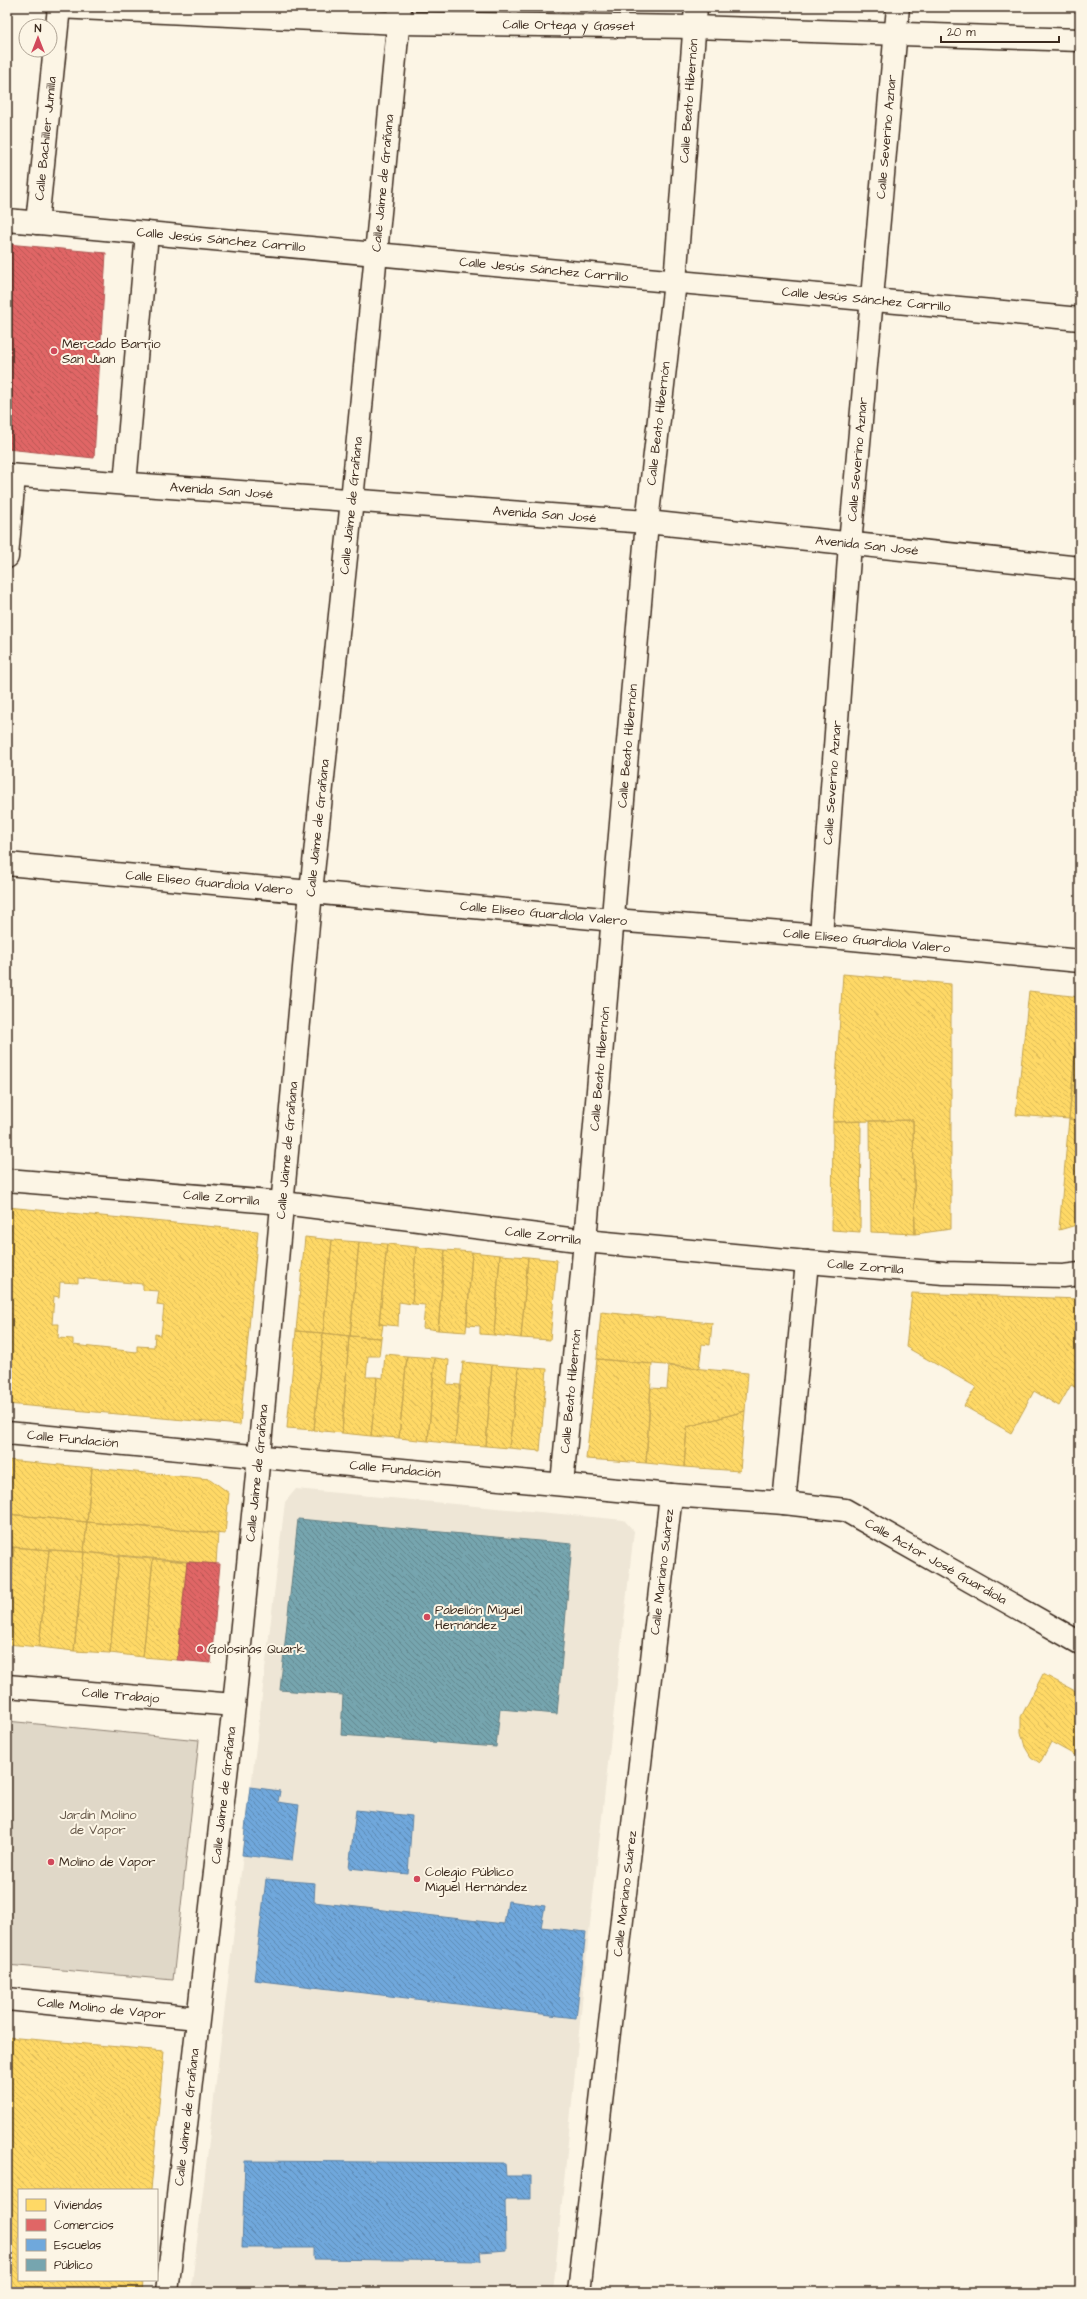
<svg xmlns="http://www.w3.org/2000/svg" width="1087" height="2299" font-family="'Architects Daughter',sans-serif">
	<defs>
		<pattern id="homes-back-hatch" width="6" height="6" patternUnits="userSpaceOnUse"><rect width="6" height="6" fill="#ffd966"/><path d="M-1 5l2 2M0 0l6 6M5-1l2 2" fill="none" stroke="#dbba58"/></pattern>
		<pattern id="shops-back-hatch" width="6" height="6" patternUnits="userSpaceOnUse"><rect width="6" height="6" fill="#e06666"/><path d="M-1 5l2 2M0 0l6 6M5-1l2 2" fill="none" stroke="#b75453"/></pattern>
		<pattern id="schools-back-hatch" width="6" height="6" patternUnits="userSpaceOnUse"><rect width="6" height="6" fill="#6fa8dc"/><path d="M-1 5l2 2M0 0l6 6M5-1l2 2" fill="none" stroke="#5c89b2"/></pattern>
		<pattern id="public-back-hatch" width="6" height="6" patternUnits="userSpaceOnUse"><rect width="6" height="6" fill="#76a5af"/><path d="M-1 5l2 2M0 0l6 6M5-1l2 2" fill="none" stroke="#62878e"/></pattern>
	</defs>
	<rect width="100%" height="100%" fill="#fcf5e5"/>
	<filter id="ink" filterUnits="userSpaceOnUse"><feTurbulence type="fractalNoise" baseFrequency=".025" numOctaves="2"/><feDisplacementMap in="SourceGraphic" scale="8" xChannelSelector="R" yChannelSelector="G"/><feConvolveMatrix kernelMatrix="1 2 1 2 8 2 1 2 1" color-interpolation-filters="sRGB"/></filter>
	<g filter="url(#ink)">
		<!-- built -->
		<path fill="#eee6d6" d="M296,1489L624,1520L634,1531L588,1942L553,2292H191L285,1502Z"/>
		<!-- green -->
		<path fill="#e0d8c8" stroke="#8e8173" d="M7,1721L199,1740L173,1980L7,1965Z"/>
		<!-- homes -->
		<path fill="url(#homes-back-hatch)" stroke="#c4a450" fill-rule="evenodd" d="M843,974L951,984V1229L915,1234L913,1120L833,1122Z
			M1029,991L1080,997L1069,1119L1016,1115Z
			M1080,1005V1120L1069,1119Z
			M1069,1119L1080,1120V1224L1059,1230Z
			M913,1120L915,1234L871,1232L870,1121Z
			M861,1121L860,1232L832,1230L833,1122Z
			M7,1207L258,1231L240,1425L7,1404ZM78,1278L143,1284V1290L159,1291L157,1305L164,1306L161,1335L155,1334L154,1347L137,1346V1352L73,1345V1339L58,1338L59,1324H52L54,1296L59,1297L60,1282L78,1283Z
			M305,1237L332,1240L323,1333L296,1331Z
			M332,1240L359,1242L350,1336L323,1333Z
			M359,1242L387,1244L379,1324H383L381,1338L350,1336Z
			M387,1244L416,1247L412,1304L399,1302L398,1326L379,1324Z
			M416,1247L445,1250L438,1330L423,1328L425,1305L412,1304Z
			M445,1250L472,1252L466,1332L438,1330Z
			M472,1252L500,1255L494,1335L480,1334V1326L467,1325Z
			M500,1255L528,1257L521,1338L494,1335Z
			M528,1257L557,1260L550,1340L521,1338Z
			M912,1293L1080,1299V1390L1071,1385L1059,1406L1034,1391L1011,1433L964,1406L976,1387L906,1347Z
			M601,1312L712,1323L710,1345L702,1344L699,1368L597,1359Z
			M296,1331L323,1333L314,1430L287,1428Z
			M323,1333L349,1336L342,1433L314,1430Z
			M349,1336L381,1338L379,1356H368L366,1377H377L371,1436L342,1433Z
			M385,1354L407,1356L399,1438L371,1436L377,1377L383,1378Z
			M407,1356L435,1358L428,1441L399,1438Z
			M435,1358L449,1360L447,1384L460,1385L455,1444L428,1441Z
			M597,1359L652,1364L646,1463L586,1459Z
			M463,1362L492,1365L486,1446L455,1444Z
			M492,1365L519,1367L509,1448L486,1446Z
			M669,1366L748,1373L745,1411L687,1427L684,1467L646,1463L651,1388L667,1389Z
			M519,1367L547,1369L540,1451L509,1448Z
			M745,1411L740,1471L684,1467L687,1427Z
			M7,1460L92,1468L87,1522L7,1514Z
			M92,1468L210,1479L229,1493L225,1534L87,1522Z
			M7,1514L87,1522L84,1552L7,1547Z
			M87,1522L218,1533L216,1564L84,1552Z
			M7,1547H14L7,1629Z
			M14,1547L49,1550L39,1647L7,1644Z
			M49,1550L84,1552L74,1651L39,1647Z
			M84,1552L119,1556L110,1653L74,1651Z
			M119,1556L153,1559L143,1657L110,1653Z
			M153,1559L187,1562L177,1660L143,1657Z
			M1043,1674L1077,1692L1080,1686V1758L1051,1742L1040,1763L1031,1757L1025,1747L1021,1732V1717Z
			M7,2037L164,2051L151,2190H19V2280H143L142,2292H7Z"/>
		<!-- shops -->
		<path fill="url(#shops-back-hatch)" stroke="#ae5450" d="M7,244L106,253L94,458L7,449Z
			M187,1562L220,1564L211,1663L177,1660Z"/>
		<!-- schools -->
		<path fill="url(#schools-back-hatch)" stroke="#5f82a3" d="M250,1787L280,1791L278,1802L299,1805L292,1861L242,1855Z
			M356,1810L412,1816L408,1874L349,1868Z
			M266,1879L315,1883L314,1902L504,1924L508,1901L545,1906L541,1927L586,1932L576,2018L254,1980Z
			M245,2161L505,2163L506,2176H531V2199H505L506,2250L480,2252L481,2261L313,2259V2248H242Z"/>
		<!-- public -->
		<path fill="url(#public-back-hatch)" stroke="#648084" d="M298,1519L572,1544L557,1714L500,1709L496,1747L341,1735L343,1695L280,1690Z"/>
		<g fill="none" stroke-linecap="round" stroke-linejoin="round">
			<!-- minor casing -->
			<g stroke="#3b2a1e" stroke-width="25">
				<g id="minor">
					<path id="s1" d="M57,7L399,23L694,27L1080,40"/>
					<path id="s2" d="M7,220L1080,319"/>
					<path id="s3" d="M37,223L59,7"/>
					<path id="s4" d="M7,475L647,522L1080,568"/>
					<path d="M125,484L147,233"/>
					<path d="M7,557L14,476"/>
					<path id="s5" d="M7,864L614,920L821,936L1080,961"/>
					<path id="s6" d="M821,936L850,544L898,7"/>
					<path id="s7" d="M7,1180L283,1203L585,1241L807,1262L944,1273L1063,1276L1080,1274"/>
					<path id="s8" d="M7,1433L671,1495L784,1503L845,1510L1080,1643"/>
					<path id="s9" d="M562,1484L585,1241L647,522L675,282L696,7"/>
					<path d="M784,1503L807,1262"/>
					<path id="s10" d="M7,1686L234,1705"/>
					<path id="s11" d="M7,1999L197,2018"/>
					<path id="s12" d="M167,2292L234,1705L259,1455L311,892L352,500L400,7"/>
					<path id="s13" d="M579,2292L671,1495"/>
				</g>
			</g>
			<!-- minor -->
			<use href="#minor" stroke="#fcf5e5" stroke-width="22"/>
		</g>
	</g>
	<!-- markers -->
	<g fill="#d1495b" stroke="#fcf5e5" stroke-width="1.5">
		<circle cx="54" cy="351" r="4"/>
		<circle cx="427" cy="1617" r="4"/>
		<circle cx="200" cy="1649" r="4"/>
		<circle cx="51" cy="1862" r="4"/>
		<circle cx="417" cy="1879" r="4"/>
	</g>
	<g text-anchor="middle" dominant-baseline="central" stroke-width="4" stroke-linejoin="round" paint-order="stroke">
		<!-- street labels -->
		<g font-size="13" fill="#3b2a1e" stroke="#fcf5e5">
			<text stroke="none"><textPath href="#s1" startOffset="512">Calle Ortega y Gasset</textPath></text>
			<text stroke="none"><textPath href="#s9" startOffset="1389">Calle Beato Hibernón</textPath></text>
			<text stroke="none"><textPath href="#s6" startOffset="802">Calle Severino Aznar</textPath></text>
			<text stroke="none"><textPath href="#s3" startOffset="85">Calle Bachiller Jumilla</textPath></text>
			<text stroke="none"><textPath href="#s12" startOffset="2120">Calle Jaime de Grañana</textPath></text>
			<text stroke="none"><textPath href="#s2" startOffset="215">Calle Jesús Sánchez Carrillo</textPath></text>
			<text stroke="none"><textPath href="#s2" startOffset="539">Calle Jesús Sánchez Carrillo</textPath></text>
			<text stroke="none"><textPath href="#s2" startOffset="863">Calle Jesús Sánchez Carrillo</textPath></text>
			<text stroke="none"><textPath href="#s9" startOffset="1065">Calle Beato Hibernón</textPath></text>
			<text stroke="none"><textPath href="#s6" startOffset="478">Calle Severino Aznar</textPath></text>
			<text stroke="none"><textPath href="#s4" startOffset="215">Avenida San José</textPath></text>
			<text stroke="none"><textPath href="#s12" startOffset="1796">Calle Jaime de Grañana</textPath></text>
			<text stroke="none"><textPath href="#s4" startOffset="539">Avenida San José</textPath></text>
			<text stroke="none"><textPath href="#s4" startOffset="863">Avenida San José</textPath></text>
			<text stroke="none"><textPath href="#s9" startOffset="741">Calle Beato Hibernón</textPath></text>
			<text stroke="none"><textPath href="#s6" startOffset="154">Calle Severino Aznar</textPath></text>
			<text stroke="none"><textPath href="#s12" startOffset="1472">Calle Jaime de Grañana</textPath></text>
			<text stroke="none"><textPath href="#s5" startOffset="203">Calle Eliseo Guardiola Valero</textPath></text>
			<text stroke="none"><textPath href="#s5" startOffset="539">Calle Eliseo Guardiola Valero</textPath></text>
			<text stroke="none"><textPath href="#s5" startOffset="863">Calle Eliseo Guardiola Valero</textPath></text>
			<text stroke="none"><textPath href="#s9" startOffset="417">Calle Beato Hibernón</textPath></text>
			<text stroke="none"><textPath href="#s12" startOffset="1148">Calle Jaime de Grañana</textPath></text>
			<text stroke="none"><textPath href="#s7" startOffset="215">Calle Zorrilla</textPath></text>
			<text stroke="none"><textPath href="#s7" startOffset="539">Calle Zorrilla</textPath></text>
			<text stroke="none"><textPath href="#s7" startOffset="863">Calle Zorrilla</textPath></text>
			<text stroke="none"><textPath href="#s9" startOffset="93">Calle Beato Hibernón</textPath></text>
			<text stroke="none"><textPath href="#s8" startOffset="66">Calle Fundación</textPath></text>
			<text stroke="none"><textPath href="#s8" startOffset="390">Calle Fundación</textPath></text>
			<text stroke="none"><textPath href="#s12" startOffset="824">Calle Jaime de Grañana</textPath></text>
			<text stroke="none"><textPath href="#s8" startOffset="946">Calle Actor José Guardiola</textPath></text>
			<text stroke="none"><textPath href="#s13" startOffset="725">Calle Mariano Suárez</textPath></text>
			<text stroke="none"><textPath href="#s10" startOffset="114">Calle Trabajo</textPath></text>
			<text stroke="none"><textPath href="#s12" startOffset="500">Calle Jaime de Grañana</textPath></text>
			<text stroke="none"><textPath href="#s13" startOffset="401">Calle Mariano Suárez</textPath></text>
			<text stroke="none"><textPath href="#s11" startOffset="95">Calle Molino de Vapor</textPath></text>
			<text stroke="none"><textPath href="#s12" startOffset="176">Calle Jaime de Grañana</textPath></text>
		</g>
		<!-- poi labels -->
		<g font-size="13" fill="#3b2a1e" stroke="#fcf5e5" text-anchor="start">
			<text x="62" y="344">Mercado Barrio<tspan x="62" dy="15">San Juan</tspan></text>
			<text x="435" y="1610">Pabellón Miguel<tspan x="435" dy="15">Hernández</tspan></text>
			<text x="208" y="1649">Golosinas Quark</text>
			<text x="59" y="1862">Molino de Vapor</text>
			<text x="425" y="1872">Colegio Público<tspan x="425" dy="15">Miguel Hernández</tspan></text>
		</g>
		<!-- park labels -->
		<g font-size="13" fill="#645648" stroke="#fcf5e5">
			<text x="98" y="1815">Jardín Molino<tspan x="98" dy="15">de Vapor</tspan></text>
		</g>
	</g>
	<!-- margin -->
	<rect width="1087" height="2299" fill="none" stroke="#fcf5e5" stroke-width="24"/>
	<rect x="12" y="12" width="1063" height="2275" fill="none" stroke="#3b2a1e" stroke-width="1.5" filter="url(#ink)"/>
	<!-- legend -->
	<rect x="18" y="2189" width="140" height="92" fill="#fcf5e5" stroke="#afa495"/>
	<rect x="26" y="2199" width="20" height="12" fill="#ffd966" stroke="#afa495"/>
	<text x="54" y="2209" font-size="12" fill="#3b2a1e">Viviendas</text>
	<rect x="26" y="2219" width="20" height="12" fill="#e06666" stroke="#afa495"/>
	<text x="54" y="2229" font-size="12" fill="#3b2a1e">Comercios</text>
	<rect x="26" y="2239" width="20" height="12" fill="#6fa8dc" stroke="#afa495"/>
	<text x="54" y="2249" font-size="12" fill="#3b2a1e">Escuelas</text>
	<rect x="26" y="2259" width="20" height="12" fill="#76a5af" stroke="#afa495"/>
	<text x="54" y="2269" font-size="12" fill="#3b2a1e">Público</text>
	<!-- north arrow -->
	<g transform="translate(38 38)"><circle r="19" fill="#fcf5e5" stroke="#afa495"/>
	<path d="M0-3L7 15L0 10L-7 15Z" fill="#d1495b"/>
	<text y="-6" font-size="11" font-weight="bold" text-anchor="middle" fill="#3b2a1e">N</text>
	</g>
	<!-- scale -->
	<path d="M941 36v6h118v-6" fill="none" stroke="#3b2a1e" stroke-width="2"/>
	<text x="947" y="36" font-size="12" fill="#3b2a1e" stroke="#fcf5e5" stroke-width="3" paint-order="stroke">20 m</text>
</svg>
